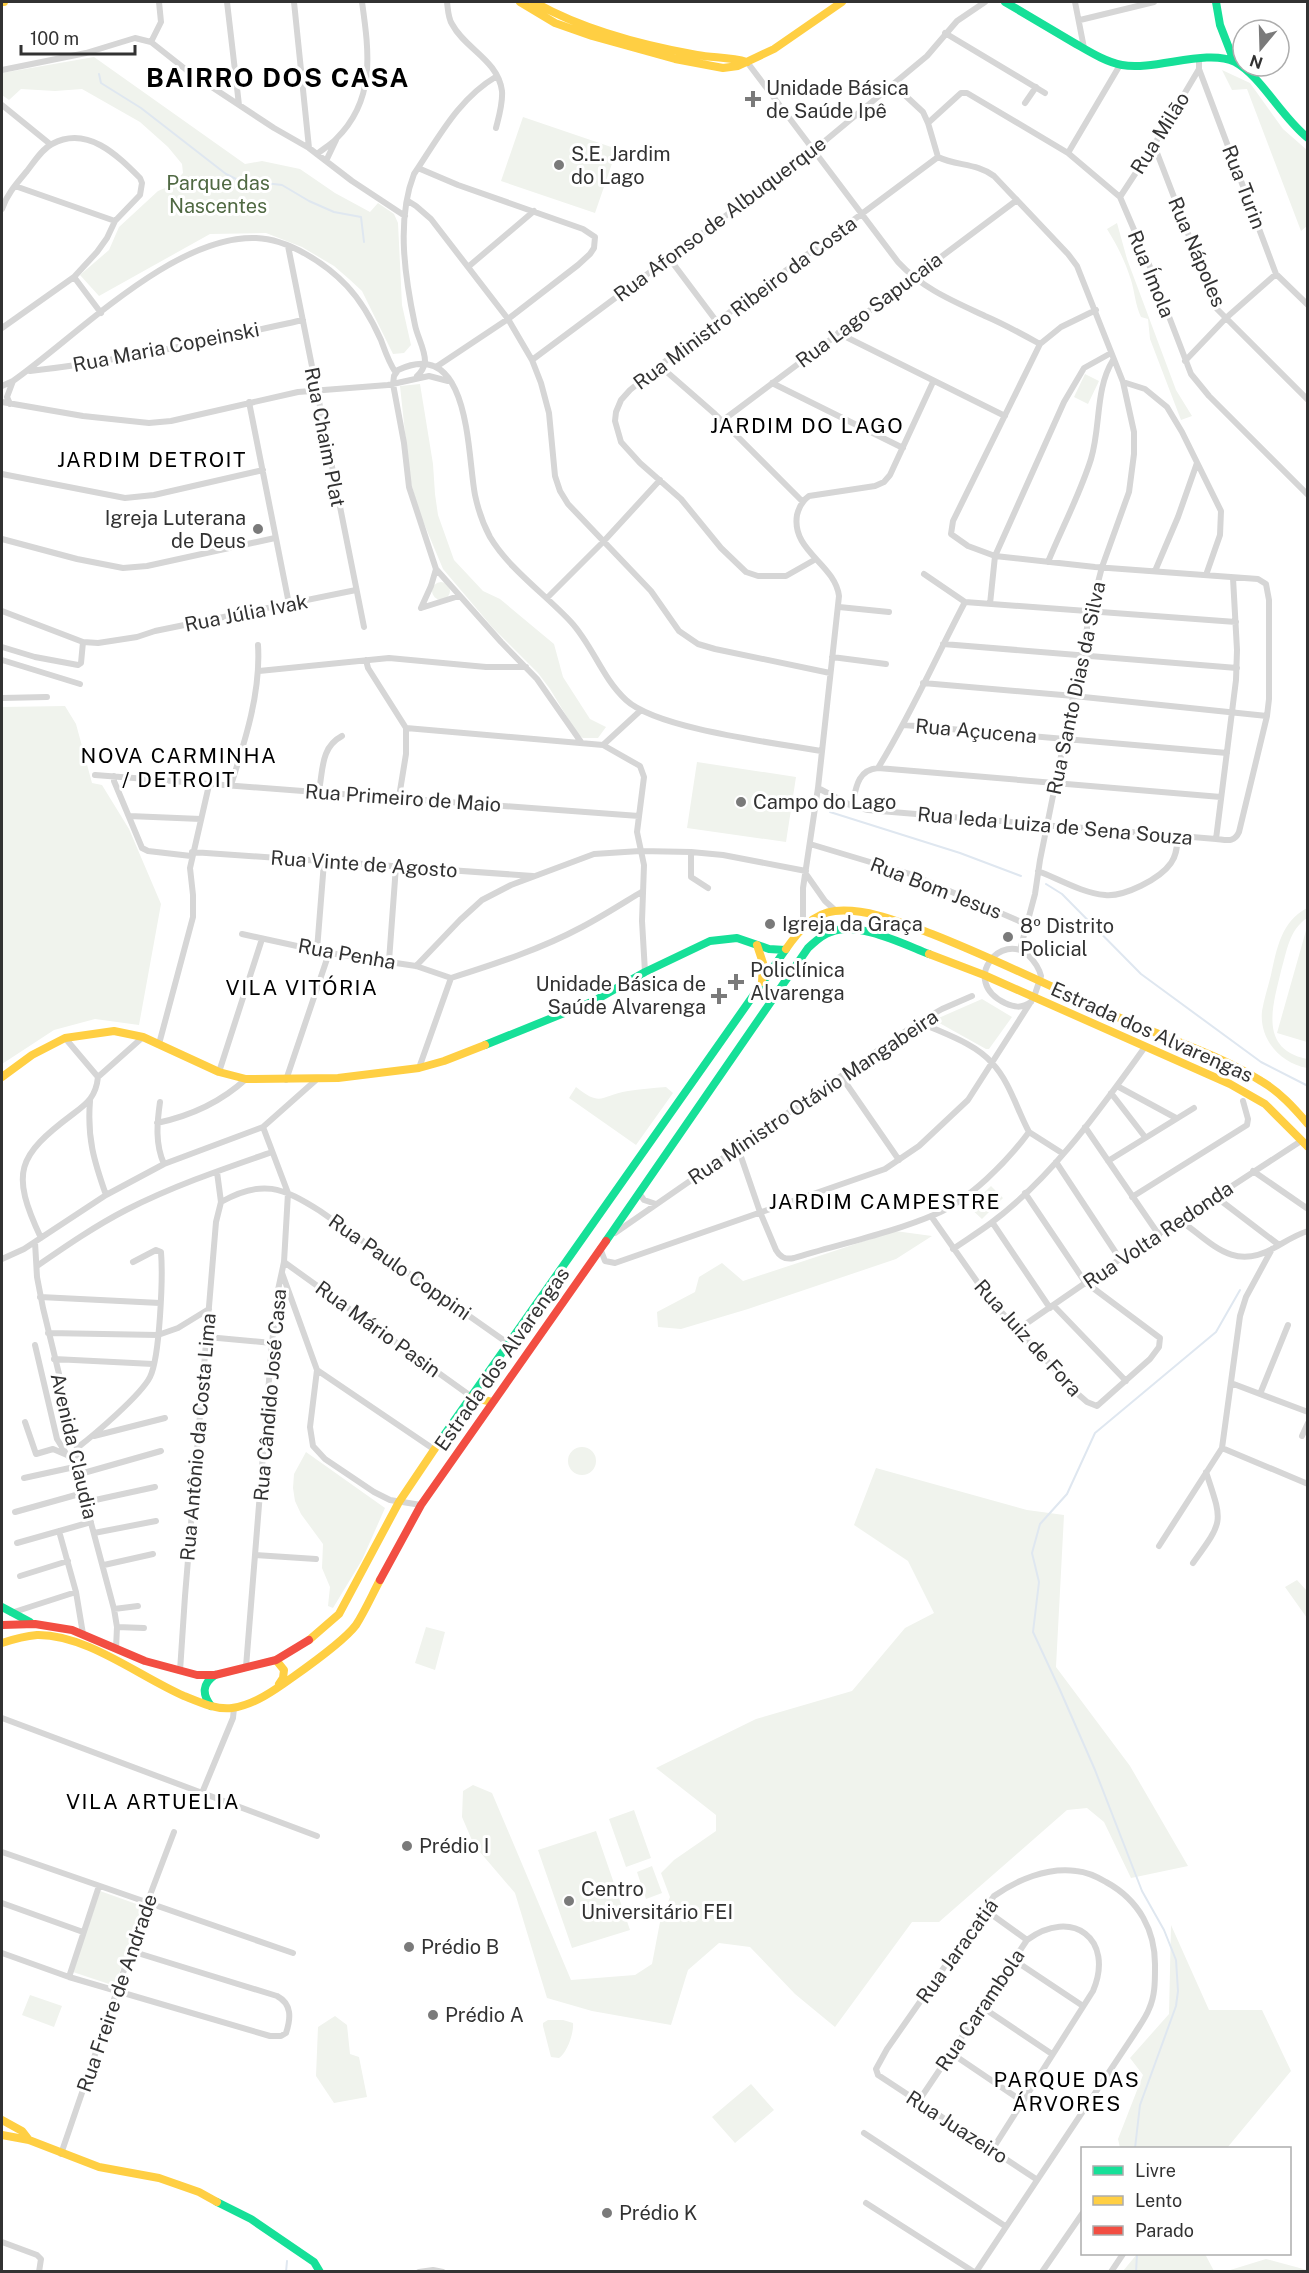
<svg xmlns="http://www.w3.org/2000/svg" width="1309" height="2273" font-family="'Public Sans',sans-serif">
	<rect width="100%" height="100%" fill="#fff"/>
	<!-- green -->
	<path fill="#f0f3ed" d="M94,57L245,164L262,161L300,169L335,193L370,212L378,203L394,214L398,223L402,305L411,345L404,353L393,354L362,291L349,279L334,266L302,247L266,233L210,234L99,296L80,275L109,250L119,227L158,191L172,185L183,173L182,164L168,147L140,122L82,89L55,91L21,89L9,100L2,95V73Z
		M1222,70L1250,83L1283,129L1307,150V226L1301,231L1247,89L1232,90Z
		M523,117L617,149L595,213L501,181Z
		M1117,223L1127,259L1176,390L1192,416L1181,420L1150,339L1148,319L1141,317C1135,304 1135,293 1131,280C1125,261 1117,245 1107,229Z
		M1085,374L1099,381L1088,404L1074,397Z
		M420,384L433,464L435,494L438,515L454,560L483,591L500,599L554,644L563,677L590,719L606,727L598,738H583L578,735L550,689L538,673L493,628L443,569L418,509L410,479L400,386Z
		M432 591a9 9 0 1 1 18 0a9 9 0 1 1-18 0Z
		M65,706L76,724L92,783L102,785L129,829L161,904L139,1025L95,1019L54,1030L2,1064V707Z
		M697,762L796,777L786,842L687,828Z
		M1307,908V918C1289,930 1287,951 1281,971C1273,1005 1258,1049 1307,1059V1068C1281,1063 1259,1040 1262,1011C1264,999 1268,987 1271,975C1277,948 1281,922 1307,908Z
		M1307,927H1308L1307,1042L1277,1033Z
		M982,999L1012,1017L989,1049H986L934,1020Z
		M576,1087C602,1108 601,1095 628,1091C640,1089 653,1088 666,1087L673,1093L636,1145L569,1098Z
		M991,1186L1003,1198L982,1219L969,1207Z
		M895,1231L932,1236L896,1259L748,1309L681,1329L658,1327L657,1312L695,1292L699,1277L722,1263L743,1281Z
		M568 1461a14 14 0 1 1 28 0a14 14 0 1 1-28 0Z
		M306,1452L385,1508L362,1560L333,1608L328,1606L330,1587L322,1568L323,1544L301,1514L295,1501L293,1488L294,1474Z
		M876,1468L1027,1510L1064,1515L1056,1667L1130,1766L1188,1866L1131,1878L1104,1822L1087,1808L1067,1810L939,1922H912L835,2027L795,1994L750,1947L719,1943L688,1970L671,2025L592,2011L547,1998L515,1893L474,1845L462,1817L463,1791L473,1785L492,1793L571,1980L635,1975L652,1964L660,1922L670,1897L661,1873L674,1860L716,1831V1815L656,1768L756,1719L852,1691L905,1628L934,1613L908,1561L854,1525Z
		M1297,1580L1307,1591V1618L1285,1587Z
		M426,1627L445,1632L435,1670L415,1663Z
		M634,1810L651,1858L626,1867L609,1819Z
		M596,1831L630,1930L572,1948L538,1850Z
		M652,1866L662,1893L646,1899L637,1872Z
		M100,1891L142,1906L115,1986L73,1972Z
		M1171,1925L1209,2010H1262L1291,2071L1227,2148H1120L1118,2139L1143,2075L1130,2058L1169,2014Z
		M30,1995L62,2006L54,2027L22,2015Z
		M335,2016L347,2025L350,2054L359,2057L367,2097L334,2103L316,2076L318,2027Z
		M548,2020H563L573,2023C574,2033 567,2053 559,2058L551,2057L543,2026V2023Z
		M751,2084L774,2110L735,2143L712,2117Z
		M1137,2254H1205L1214,2271H1123Z
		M1266,2259L1307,2270V2271H1227Z"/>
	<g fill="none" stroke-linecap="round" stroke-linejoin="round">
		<!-- stream -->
		<path stroke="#dfe7f0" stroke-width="2" d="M99,74L101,83L141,108L226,174L238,180L282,185L309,201L334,212L361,217L364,242
			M830,812L960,853L1021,876
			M1046,884L1062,894L1141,974L1261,1062L1308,1086
			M1135,2148L1140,2105L1176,2006L1178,1991L1176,1960L1164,1930L1142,1891L1095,1770L1060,1690L1033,1632L1039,1582L1032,1553L1040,1524L1067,1494L1095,1433L1216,1332L1240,1290
			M286,2272L287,2261
			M1136,2272L1137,2254"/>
		<!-- street -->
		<path stroke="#d6d6d6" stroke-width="6" d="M227,2L239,105
			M294,2L309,148
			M447,2C448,9 448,18 452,24C465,49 498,60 502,91C503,103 499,116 496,128
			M1075,2L1084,48
			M1080,20L1154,2
			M945,33L1045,93
			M151,42L161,22L159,2
			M1199,59V69L1276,274L1308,305
			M747,62L898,262C923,289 953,301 985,316C1004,324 1022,334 1040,344
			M2,70L86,53L135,38L151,42L189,72L274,128L309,148L352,181L405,216
			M894,85L923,112L928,123L938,157C956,166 977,163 994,176L1068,254L1077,266L1123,382L1134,432V454L1129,492L1102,567L1090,613L1040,860L1035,894L1020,950
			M1025,103L1036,87
			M2,105L50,144
			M928,123L961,93H967L1068,153L1120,197L1150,267L1191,374L1209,396L1308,495
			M1154,145L1217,309L1308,400
			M1068,153L1120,65
			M317,154C323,149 330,145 336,139C376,100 369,52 362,2
			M326,161L336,140
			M418,168L458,185L583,229L595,237L594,248L590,254L578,265L508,319L436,367
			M15,186L115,221
			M1120,197L1154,145L1199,69
			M408,201L416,206L431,219L508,319L532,360L541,383L549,413L555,476L560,491L568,504L651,591L679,631L698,644L715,649L830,673
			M2,209C7,194 17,183 27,171C34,162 42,149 52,144C87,125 117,155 140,178L142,183L140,195L115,221L107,238L97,252L74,277L2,328
			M288,246L364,627
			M669,258L717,322
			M468,267L534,211
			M74,277L101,313
			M1096,310L1061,327L1040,344L953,521L951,534L968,546L995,556L1095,567L1258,579L1266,584L1269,600V699L1267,716L1239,832C1234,843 1227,840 1216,839
			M838,333L1005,416
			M532,360L814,150L927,56L957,21L985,2
			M1185,361L1226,318L1276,274
			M660,366L715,414L802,501
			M30,371C122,361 212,340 303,320
			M417,376C422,372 424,368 425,361C425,349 417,336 415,325C405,278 396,220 414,174C439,137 458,99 497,76
			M1123,382L1145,389L1167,407L1182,432L1221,511L1220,535L1206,575
			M772,383L903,448
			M2,386L13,381
			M2,402L83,416L149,423L171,421L298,392L388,385L429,376L448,381
			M249,402L289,604
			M10,404L7,397L13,381C77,336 174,235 256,238C288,239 325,263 347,286C361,301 372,320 381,340C385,351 389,363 396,373
			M722,421L1017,200
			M2,474L125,498L154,495L263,470
			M2,539L77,559L123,568L147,566L275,538
			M816,559L786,576H758L746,572L721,548L681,499L640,463L621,442L615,421L616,412L621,400L630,390L679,350L938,157
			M1048,562C1062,528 1080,494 1091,459C1101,426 1095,389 1113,360
			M436,569L501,642L537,679L581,742
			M1155,571L1178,517L1197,463
			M924,574L965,602L1236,622
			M547,598L604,541L660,480
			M990,604L995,556L1064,402L1084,368L1111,353
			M839,607L889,612
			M421,608L431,586L436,569L409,487L404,443L393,384L394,376L398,370C471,336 467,454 475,495C478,509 483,524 490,537C509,569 546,595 571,622C593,646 602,678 626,700C657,729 776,743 821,751
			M421,608L459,596
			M2,611L83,642L98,643L137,637L155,631L356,590
			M943,644L1237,668
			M2,647L35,657L78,665L81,663L83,642
			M832,657L886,664
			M2,660L80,684
			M366,660L368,668L406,728V754L399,797
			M259,671L389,658L486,667H526
			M923,683L1074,696L1267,716
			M2,698L47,697
			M904,725L1227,753
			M406,728L603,745L640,766L644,777L637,832L644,865L642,921L645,972
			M603,745L640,711
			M878,768L1221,797
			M95,775C276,790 458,802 639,816
			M114,776V781L142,848L148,851L191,856
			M231,785C245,741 261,692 258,645
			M818,788L852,806L868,810L1216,839L1236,680L1237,650L1233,578
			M319,791C323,769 321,747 342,736
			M852,806C856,788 857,770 878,768C911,715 936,657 965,602
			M129,816L201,819
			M810,844L910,874L1026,924
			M192,852L533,876
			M691,852V877L708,888
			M1038,871C1059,879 1082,893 1105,895C1124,897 1160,879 1171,863C1177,855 1177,845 1178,836
			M806,874L825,901L836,911
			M803,928V888L818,788L839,596C835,564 791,551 797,515C799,507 802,501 809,496L875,486L884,482L890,475L933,382
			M242,934L329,953L416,966L451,978
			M317,950L324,862
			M389,961L396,866
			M416,966L460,920L482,900L511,885L594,854L640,851L691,852L723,855L806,871
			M451,978C495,964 541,949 582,927C603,916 623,903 643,891
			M159,1044L193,917V895L190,868L209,785
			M419,1068L451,978
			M219,1072L262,939
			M841,1076L899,1160
			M98,1077L143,1037
			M286,1080L329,953
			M1117,1086L1176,1118
			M1111,1093L1145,1137
			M90,1101C87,1138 94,1161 106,1195
			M160,1102C157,1123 155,1144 164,1164
			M157,1123C190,1116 221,1102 246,1079
			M1085,1127L1159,1235
			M1029,1132L1062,1153
			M738,1148L760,1212L776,1250C780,1257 785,1260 794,1258C840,1244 892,1233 936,1214C969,1200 1007,1162 1029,1132C1017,1110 1010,1082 992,1063C975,1043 942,1033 919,1022
			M1108,1161L1194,1108
			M1056,1162L1120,1259
			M1253,1171L1308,1209
			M639,1193L644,1200L656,1204
			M1132,1197L1247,1125L1248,1119L1243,1101
			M1216,1197L1279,1245
			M221,1202C262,1179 282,1187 320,1211L509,1344
			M931,1216L990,1300L1079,1395L1087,1402L1097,1406L1150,1359L1159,1347L1160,1338L1085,1282L1025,1193
			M1181,1221C1213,1244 1233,1271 1274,1248C1285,1242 1295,1235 1308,1231
			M992,1222L1050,1308
			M615,1233L919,1022L942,1009L972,996
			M41,1238C10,1172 17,1156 73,1114C88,1103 96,1096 98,1077L65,1038
			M35,1242L37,1277L43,1308L77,1448L83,1493L114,1609L117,1627L116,1649
			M600,1248L605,1261L615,1263L885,1169L919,1146L968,1100L1034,997L1041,976C1039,968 1035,962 1029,956C1002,930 959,981 1005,1003C1014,1007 1021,1009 1031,1002
			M953,1249C966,1240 979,1232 991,1223C1053,1177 1100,1109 1145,1047
			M2,1259L24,1249L106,1195L164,1164L263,1127L316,1080
			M284,1262L472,1397
			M37,1266C66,1246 95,1226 126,1210C173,1186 223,1169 272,1152
			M282,1273L317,1370L310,1427L313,1446L325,1459L374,1492L390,1500L421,1505
			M40,1297L160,1303
			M1054,1306L1126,1381
			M1017,1330L1120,1259L1301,1141
			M48,1333L158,1335L178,1328L209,1309
			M207,1337L272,1343
			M35,1345L57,1439L67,1455L78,1466
			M54,1359L153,1364
			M317,1370L435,1450
			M1231,1383L1308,1412
			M1260,1394L1288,1325
			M25,1422L36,1454L53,1449L67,1455
			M94,1436L165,1418
			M1302,1436L1308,1423
			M77,1448C94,1435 141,1395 150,1377C160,1357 163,1276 161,1252L156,1250L133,1262
			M1222,1448L1308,1484
			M80,1474L161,1451
			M24,1478L79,1466
			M86,1502L155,1487
			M15,1512L83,1493
			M59,1531L76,1592L83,1634
			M94,1533L156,1521
			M17,1543L91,1522
			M1159,1546L1222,1448L1240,1316L1246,1297L1272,1249
			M255,1555L316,1559
			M1193,1563C1224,1520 1223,1523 1206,1472
			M104,1565L153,1554
			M20,1576L68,1561
			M114,1609L138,1606
			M11,1613L76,1592
			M117,1627L144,1628
			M246,1667L272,1343L278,1290L284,1262L288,1193L263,1127
			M180,1671L185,1596L216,1222L221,1202L217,1172
			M2,1718L317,1836
			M202,1793L233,1718L234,1708
			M2,1852L293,1953
			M2,1903L83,1932
			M984,1909L1027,1940
			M2,1953L69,1977L270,2036H281L286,2033C291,2018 292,2004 277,1996L131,1951
			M1014,1960L1083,2006
			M69,1977L99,1886
			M982,2007L1052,2054
			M951,2053L1022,2101
			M918,2102L1027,1940C1072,1907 1115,1939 1093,1991L992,2150
			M864,2133L1005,2226
			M61,2154L147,1903L174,1832
			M866,2203L974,2272
			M2,2242L37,2255L41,2259L39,2272
			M419,2272L433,2270L443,2272
			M976,2272L1135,2033C1140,2025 1146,2017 1149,2009C1155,1996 1155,1982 1155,1968C1156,1931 1139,1900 1106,1882C1096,1876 1087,1872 1076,1871C1047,1867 1017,1880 994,1896L887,2049L876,2069L878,2075L1036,2179
			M1042,2272L1082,2214
			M1111,2272L1123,2254"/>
		<!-- fast -->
		<path stroke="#16e098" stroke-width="8" d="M1005,2C1029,16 1052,30 1076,44C1090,52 1106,62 1122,65C1155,71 1207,48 1235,62C1261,76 1282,118 1308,138
			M1216,2L1220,25L1234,61
			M485,1045L594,1001L645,972L710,941L737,938L769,949L785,950
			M606,1241L808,948C815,942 821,935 831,932C858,921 903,944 929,954
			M442,1438L786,949
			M2,1607L30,1622
			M211,1706C202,1694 202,1684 215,1675
			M217,2202L251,2219L314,2262L320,2272"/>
		<!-- slow -->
		<path stroke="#ffcf43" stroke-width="8" d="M2,2H4
			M520,2L555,23L592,36L675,59L723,68L738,66L774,49L842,2
			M534,2C583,30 641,45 697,55C713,58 730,57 747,62
			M757,945L763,963L762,982
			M786,949C798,932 813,913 835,911C868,908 902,923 932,934C993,958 1052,987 1111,1014C1161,1037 1215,1052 1261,1081C1280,1092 1294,1108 1308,1124
			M929,954L984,975L1230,1084L1265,1104L1308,1147
			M2,1077L32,1055L65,1038L114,1031L143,1037L219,1072L246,1079L338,1078L419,1068L444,1061L485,1045
			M472,1397L492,1402
			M309,1640L339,1614L399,1502L442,1438
			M2,1643C14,1639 25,1636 37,1635C86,1634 140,1677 184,1696C199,1702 216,1710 232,1708C254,1705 275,1690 293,1677C310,1665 344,1641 356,1625C365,1611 372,1595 380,1580
			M276,1660L284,1670L283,1678L279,1684
			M2,2120L22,2131L29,2140
			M2,2135L29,2140L99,2167L159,2178L199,2192L217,2202"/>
		<!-- jam -->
		<path stroke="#f24e42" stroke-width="8" d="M380,1580L421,1505L606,1241
			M2,1625L35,1624L72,1630L145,1661L197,1675H215L276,1660L309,1640"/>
	</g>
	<!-- markers -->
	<g fill="#7a7a7a" stroke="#fff" stroke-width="2">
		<path d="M750 90h6v6h6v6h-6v6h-6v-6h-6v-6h6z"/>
		<circle cx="559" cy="165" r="6"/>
		<circle cx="258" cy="529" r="6"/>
		<circle cx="741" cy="802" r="6"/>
		<circle cx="770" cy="924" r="6"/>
		<circle cx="1008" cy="937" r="6"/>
		<path d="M733 973h6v6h6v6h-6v6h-6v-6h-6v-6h6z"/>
		<path d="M716 987h6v6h6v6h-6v6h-6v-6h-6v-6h6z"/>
		<circle cx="407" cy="1846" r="6"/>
		<circle cx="569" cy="1901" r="6"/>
		<circle cx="409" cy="1947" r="6"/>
		<circle cx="433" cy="2015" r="6"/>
		<circle cx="607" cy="2213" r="6"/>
	</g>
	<g text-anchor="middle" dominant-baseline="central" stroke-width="6" stroke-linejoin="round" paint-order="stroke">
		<!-- poi labels -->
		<g font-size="20" fill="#323232" stroke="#fff" text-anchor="start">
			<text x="766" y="88">Unidade Básica<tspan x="766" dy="23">de Saúde Ipê</tspan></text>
			<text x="571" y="154">S.E. Jardim<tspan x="571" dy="23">do Lago</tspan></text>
			<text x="246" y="518" text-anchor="end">Igreja Luterana<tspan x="246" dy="23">de Deus</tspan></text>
			<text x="753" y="802">Campo do Lago</text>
			<text x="782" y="924">Igreja da Graça</text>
			<text x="1020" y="926">8º Distrito<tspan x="1020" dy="23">Policial</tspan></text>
			<text x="750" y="970">Policlínica<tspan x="750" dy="23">Alvarenga</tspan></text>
			<text x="706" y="984" text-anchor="end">Unidade Básica de<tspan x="706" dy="23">Saúde Alvarenga</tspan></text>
			<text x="419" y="1846">Prédio I</text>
			<text x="581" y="1889">Centro<tspan x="581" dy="23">Universitário FEI</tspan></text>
			<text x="421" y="1947">Prédio B</text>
			<text x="445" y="2015">Prédio A</text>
			<text x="619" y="2213">Prédio K</text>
		</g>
		<!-- street labels -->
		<g font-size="20" fill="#323232" stroke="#fff">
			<text transform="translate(1160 133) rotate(-58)">Rua Milão</text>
			<text transform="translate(1244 187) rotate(69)">Rua Turin</text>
			<text transform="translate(720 219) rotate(-37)">Rua Afonso de Albuquerque</text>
			<text transform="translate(1197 252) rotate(67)">Rua Nápoles</text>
			<text transform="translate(1151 274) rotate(68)">Rua Ímola</text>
			<text transform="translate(745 303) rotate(-37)">Rua Ministro Ribeiro da Costa</text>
			<text transform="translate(869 310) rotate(-37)">Rua Lago Sapucaia</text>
			<text transform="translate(166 347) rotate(-11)">Rua Maria Copeinski</text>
			<text transform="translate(325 437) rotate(79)">Rua Chaim Plat</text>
			<text transform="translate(246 613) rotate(-11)">Rua Júlia Ivak</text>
			<text transform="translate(1076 688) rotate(-78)">Rua Santo Dias da Silva</text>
			<text transform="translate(976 731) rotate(5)">Rua Açucena</text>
			<text transform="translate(403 798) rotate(4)">Rua Primeiro de Maio</text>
			<text transform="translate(1055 826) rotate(5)">Rua Ieda Luiza de Sena Souza</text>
			<text transform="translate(364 864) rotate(4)">Rua Vinte de Agosto</text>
			<text transform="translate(936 888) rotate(21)">Rua Bom Jesus</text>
			<text transform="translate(347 954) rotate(10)">Rua Penha</text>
			<text transform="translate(1152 1032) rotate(24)">Estrada dos Alvarengas</text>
			<text transform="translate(813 1097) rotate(-34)">Rua Ministro Otávio Mangabeira</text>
			<text transform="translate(1158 1235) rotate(-34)">Rua Volta Redonda</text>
			<text transform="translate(400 1267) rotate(35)">Rua Paulo Coppini</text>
			<text transform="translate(378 1329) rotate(36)">Rua Mário Pasin</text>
			<text transform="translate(1028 1338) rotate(48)">Rua Juiz de Fora</text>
			<text transform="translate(502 1359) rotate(-55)">Estrada dos Alvarengas</text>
			<text transform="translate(270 1395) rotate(-85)">Rua Cândido José Casa</text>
			<text transform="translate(198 1437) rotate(-85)">Rua Antônio da Costa Lima</text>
			<text transform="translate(74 1446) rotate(77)">Avenida Claudia</text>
			<text transform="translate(957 1951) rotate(-54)">Rua Jaracatiá</text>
			<text transform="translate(117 1993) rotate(-71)">Rua Freire de Andrade</text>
			<text transform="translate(980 2010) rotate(-56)">Rua Carambola</text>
			<text transform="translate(957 2127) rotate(33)">Rua Juazeiro</text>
		</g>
		<!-- park labels -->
		<g font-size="20" fill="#506943" stroke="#fff">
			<text x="218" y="183">Parque das<tspan x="218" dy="23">Nascentes</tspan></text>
		</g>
		<!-- neighbourhood labels -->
		<g font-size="21" letter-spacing="1.5" fill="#000" stroke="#fff">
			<text x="807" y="425">JARDIM DO LAGO</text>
			<text x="152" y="459">JARDIM DETROIT</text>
			<text x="179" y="755">NOVA CARMINHA<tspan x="179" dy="24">/ DETROIT</tspan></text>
			<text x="302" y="987">VILA VITÓRIA</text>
			<text x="885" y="1201">JARDIM CAMPESTRE</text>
			<text x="153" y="1801">VILA ARTUELIA</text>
			<text x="1067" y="2079">PARQUE DAS<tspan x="1067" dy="24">ÁRVORES</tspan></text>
		</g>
		<!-- district labels -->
		<g font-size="26" font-weight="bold" letter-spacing="1.5" fill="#000" stroke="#fff">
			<text x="278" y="77">BAIRRO DOS CASA</text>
		</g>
	</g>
	<!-- border -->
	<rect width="1309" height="2273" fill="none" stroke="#323232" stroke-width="6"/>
	<!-- legend -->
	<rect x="1081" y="2147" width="210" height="108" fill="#ffffff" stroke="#adadad" stroke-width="1.5"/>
	<rect x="1093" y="2166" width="30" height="9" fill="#16e098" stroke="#adadad" stroke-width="1.5"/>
	<text x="1135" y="2177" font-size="18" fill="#323232">Livre</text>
	<rect x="1093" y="2196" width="30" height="9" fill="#ffcf43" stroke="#adadad" stroke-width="1.5"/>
	<text x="1135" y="2207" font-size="18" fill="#323232">Lento</text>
	<rect x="1093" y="2226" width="30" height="9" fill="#f24e42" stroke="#adadad" stroke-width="1.5"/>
	<text x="1135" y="2237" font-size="18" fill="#323232">Parado</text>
	<!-- north arrow -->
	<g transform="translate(1261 48) rotate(199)"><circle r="28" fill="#ffffff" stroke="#adadad" stroke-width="1.5"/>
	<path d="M0-4.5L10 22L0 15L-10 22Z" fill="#7a7a7a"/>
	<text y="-9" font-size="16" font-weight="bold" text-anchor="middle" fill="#323232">N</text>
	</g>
	<!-- scale -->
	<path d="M21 45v9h114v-9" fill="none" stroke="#323232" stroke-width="3"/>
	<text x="30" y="45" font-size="18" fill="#323232" stroke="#ffffff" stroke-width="4.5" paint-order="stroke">100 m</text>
</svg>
